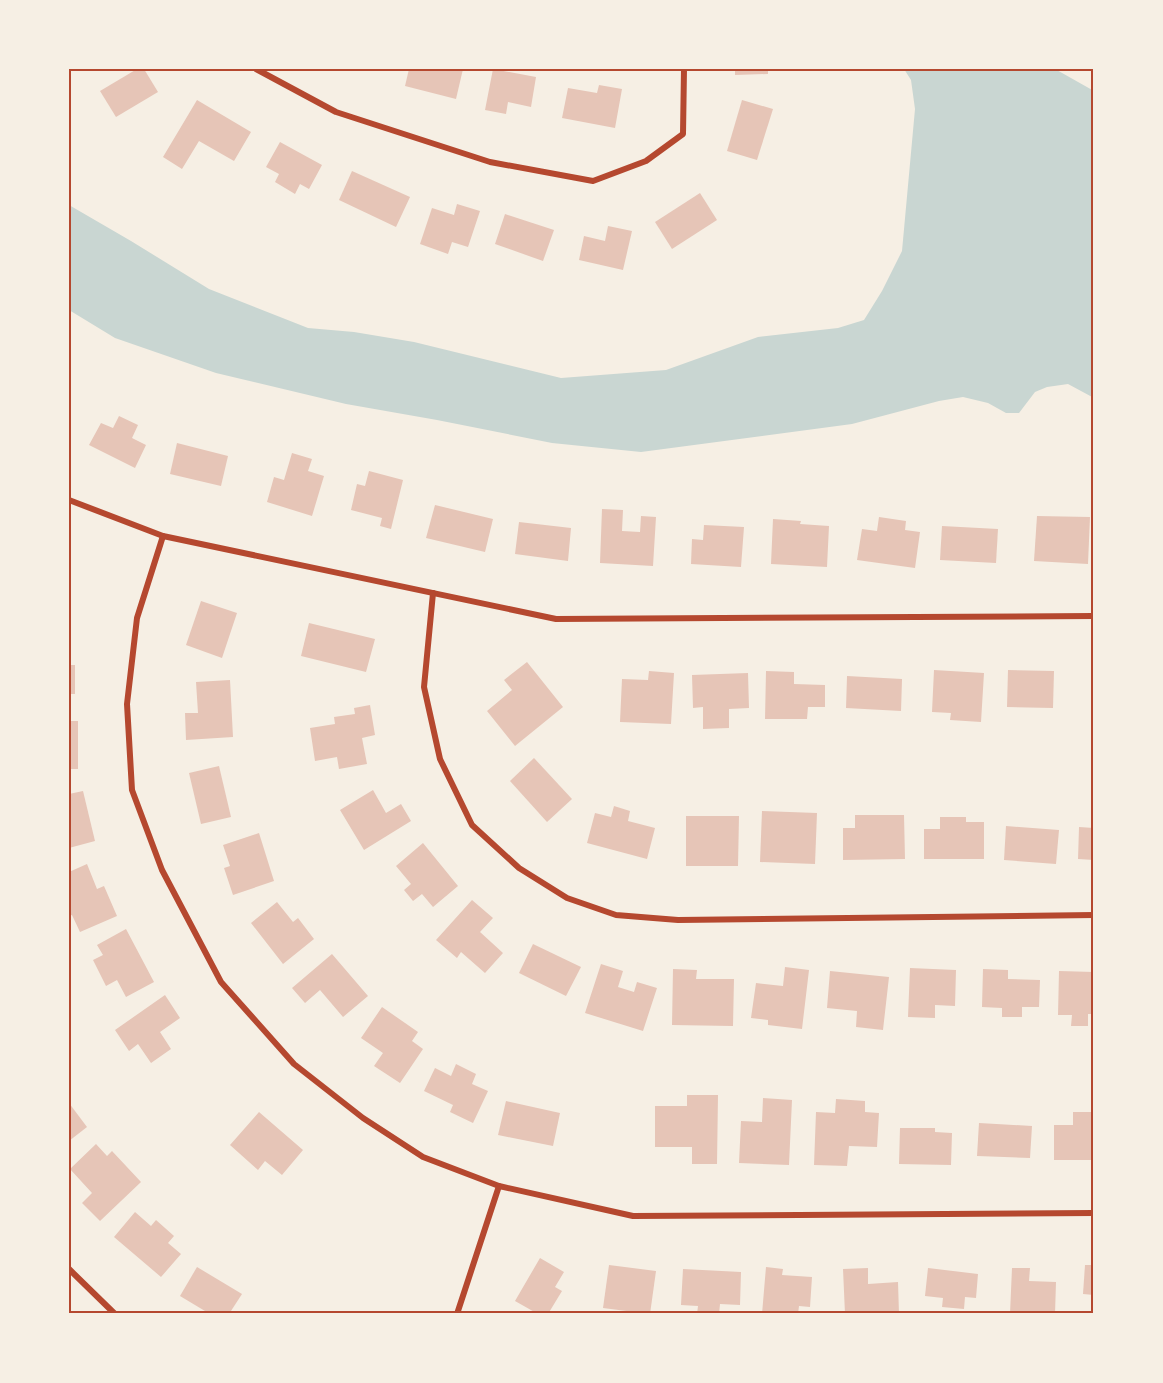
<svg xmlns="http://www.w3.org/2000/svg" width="1163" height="1383" viewBox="0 0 1163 1383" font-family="'DejaVu Sans',sans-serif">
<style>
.water{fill:#c9d6d2}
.building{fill:#e6c5b7}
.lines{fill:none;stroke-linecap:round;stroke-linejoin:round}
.minor{stroke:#b5482f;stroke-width:6}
.neatline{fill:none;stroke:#b5482f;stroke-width:2}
</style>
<rect width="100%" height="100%" fill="#f6efe4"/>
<path class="water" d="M904 69H1055L1094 91V398L1068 384 1047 387 1035 392 1019 413H1006L988 403 963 397 939 401 852 424 641 452 552 443 437 420 346 404 216 373 115 338 69 310V205L131 241 209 289 308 328 354 332 414 342 561 378 666 370 758 337 838 328 864 320 882 291 902 251 915 109 911 80Z"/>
<g class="building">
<path d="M137 69H144L158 92 116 117 100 91Z"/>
<path d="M409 69H463L456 99 405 86Z"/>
<path d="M493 69 536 77 531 107 508 102 506 114 485 110Z"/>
<path d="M735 69H768V74L735 75Z"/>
<path d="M599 85 622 89 615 128 562 118 568 88 597 93Z"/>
<path d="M197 100 251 132 234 161 199 141 182 169 163 157Z"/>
<path d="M742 100 773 109 757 160 727 151Z"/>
<path d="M280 142 322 165 309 189 300 184 295 194 275 182 279 174 266 167Z"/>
<path d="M352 171 410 197 396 227 339 200Z"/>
<path d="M700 193 717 220 672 249 655 222Z"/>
<path d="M457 204 480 211 468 247 452 242 448 254 420 244 432 208 454 215Z"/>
<path d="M505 214 554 230 543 261 495 244Z"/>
<path d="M608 226 632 231 623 270 579 260 584 236 605 241Z"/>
<path d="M119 416 138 425 132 438 146 445 135 468 89 445 101 423 113 428Z"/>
<path d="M177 443 228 456 221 486 170 474Z"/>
<path d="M292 453 312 459 308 471 324 476 312 516 267 502 274 477 284 480Z"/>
<path d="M369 471 403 480 391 529 380 526 382 518 351 510 357 484 365 486Z"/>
<path d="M435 505 493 519 485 552 426 538Z"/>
<path d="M602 509 623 510 622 531 640 532 641 516 656 517 653 566 600 563Z"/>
<path d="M1037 516 1090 517 1088 564 1034 561Z"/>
<path d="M879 517 906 521 905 530 920 532 915 568 857 560 862 529 877 531Z"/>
<path d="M773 519 801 521 800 524 829 526 827 567 771 564Z"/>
<path d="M519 522 571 528 568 561 515 554Z"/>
<path d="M704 525 744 527 741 567 691 564 692 539 703 540Z"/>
<path d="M942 526 998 529 996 563 940 560Z"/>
<path d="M201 601 237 613 222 658 186 645Z"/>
<path d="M309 623 375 639 366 672 301 656Z"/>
<path d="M527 662 563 707 515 746 487 711 512 690 504 680Z"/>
<rect x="69" y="665" width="6" height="29"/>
<path d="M934 670 984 673 981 722 950 720 951 713 932 712Z"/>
<path d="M1008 670 1054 671 1053 708 1007 707Z"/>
<path d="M649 671 674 673 671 724 620 722 622 679 648 680Z"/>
<path d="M766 671 794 672V684L825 685V707H808L807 719H765Z"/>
<path d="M748 673 749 708 729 709V728L703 729V707L693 708 692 675Z"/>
<path d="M847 676 902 679 901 711 846 708Z"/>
<path d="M230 680 233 737 186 740 185 713H198L196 682Z"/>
<path d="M370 705 375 735 362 738 367 764 339 769 337 757 315 761 310 728 335 724 334 717 355 714 354 708Z"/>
<rect x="69" y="721" width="9" height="48"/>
<path d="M534 758 572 799 547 822 510 781Z"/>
<path d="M219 766 231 817 201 824 189 773Z"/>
<path d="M373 790 386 813 401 804 411 821 364 850 340 810Z"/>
<path d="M83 791 95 841 69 848V794Z"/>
<path d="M614 806 630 811 628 821 655 828 647 859 587 843 595 813 611 817Z"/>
<path d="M762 811 817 813 815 864 760 862Z"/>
<path d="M855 815H904L905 859 843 860V828H855Z"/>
<path d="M686 816H739L738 866H686Z"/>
<path d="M940 817H966V822H984V859H924V829H940Z"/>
<path d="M1006 826 1059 830 1056 864 1004 860Z"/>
<path d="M1079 827 1094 828V860L1078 859Z"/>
<path d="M259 833 274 881 233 895 224 868 230 866 223 845Z"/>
<path d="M423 843 458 886 433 907 422 894 413 901 404 890 411 884 396 866Z"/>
<path d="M87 864 97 889 104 886 117 916 80 932 72 915 69 916V872Z"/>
<path d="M472 900 493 918 480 932 503 953 485 973 461 952 457 958 436 940Z"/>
<path d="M277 902 293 922 298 918 314 939 283 964 251 923Z"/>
<path d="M126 929 154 982 126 997 117 980 106 986 93 960 103 955 97 945Z"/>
<path d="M533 944 581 967 566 996 519 973Z"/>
<path d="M332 954 368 996 343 1017 320 990 305 1003 292 988Z"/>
<path d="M601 964 623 971 618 987 634 992 637 982 657 988 643 1031 585 1013Z"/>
<path d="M785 967 809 970 802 1029 768 1025V1020L751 1018 756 983 783 986Z"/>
<path d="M910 968 956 970 955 1006 935 1005V1018L908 1017Z"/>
<path d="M673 969 697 970 696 979H734L733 1026 672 1025Z"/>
<path d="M983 969 1008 970V979L1040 980 1039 1007H1022V1017H1002V1008L982 1007Z"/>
<path d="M830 971 889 977 883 1030 856 1027 857 1011 827 1008Z"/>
<path d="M1059 971 1094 972V1014H1088V1026H1071L1072 1015H1058Z"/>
<path d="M165 995 180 1018 160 1032 171 1049 151 1063 138 1044 129 1051 115 1030Z"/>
<path d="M382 1007 418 1032 412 1041 423 1049 400 1083 374 1066 383 1053 361 1038Z"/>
<path d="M456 1064 476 1074 472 1084 488 1091 473 1123 450 1112 453 1105 424 1091 435 1068 451 1076Z"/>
<path d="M687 1095H718L717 1164H692V1147H655V1106H687Z"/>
<path d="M763 1098 792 1100 789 1165 739 1163 741 1121 762 1122Z"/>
<path d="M836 1099 865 1101V1112L879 1113 877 1147 849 1146 847 1166 814 1165 816 1112 835 1113Z"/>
<path d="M506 1101 560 1113 553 1146 498 1135Z"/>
<path d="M69 1103 87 1127 69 1141Z"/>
<path d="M259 1112 303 1150 282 1175 265 1161 258 1170 230 1145Z"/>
<path d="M1073 1112H1094V1160H1054V1125H1073Z"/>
<path d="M979 1123 1032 1126 1030 1158 977 1156Z"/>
<path d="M900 1128H935V1132L952 1133 951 1165 899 1164Z"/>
<path d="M96 1144 107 1156 112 1151 141 1182 100 1221 82 1203 92 1193 70 1169Z"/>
<path d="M135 1212 151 1226 156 1220 174 1236 168 1243 181 1254 161 1277 114 1237Z"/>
<path d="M540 1258 564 1272 555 1287 562 1291 548 1314H538L515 1301Z"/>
<path d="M609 1265 656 1271 650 1314 603 1308Z"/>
<path d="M1085 1265H1094V1295L1083 1294Z"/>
<path d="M197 1267 242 1294 229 1314H210L180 1296Z"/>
<path d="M766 1267 783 1269 782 1275 812 1277 810 1307 799 1306 798 1314H762Z"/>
<path d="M868 1268V1284L898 1282 899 1314H845L843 1269Z"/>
<path d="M928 1268 978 1274 976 1298 965 1297 964 1309 942 1307 943 1298 925 1296Z"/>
<path d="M1012 1268H1030L1029 1281 1056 1282 1055 1314H1010Z"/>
<path d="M683 1269 741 1272 740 1305 720 1304 719 1314H697L698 1306 681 1305Z"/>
</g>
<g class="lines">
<g class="minor">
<path d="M256 69 336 112 490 162 593 181 646 161 683 134 684 69"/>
<path d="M69 500 163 536 556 619 1094 616"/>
<path d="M163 536 137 618 127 704 132 790 162 870 221 982 294 1064 363 1118 423 1157 499 1186 633 1216 1094 1213"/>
<path d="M433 593 424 687 440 759 472 825 519 868 567 898 616 915 678 920 1094 915"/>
<path d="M69 1269 115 1314"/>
<path d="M457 1314 499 1186"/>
</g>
</g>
<rect width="1163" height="1383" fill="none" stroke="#f6efe4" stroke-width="141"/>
<rect x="70" y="70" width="1022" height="1242" class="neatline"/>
</svg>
